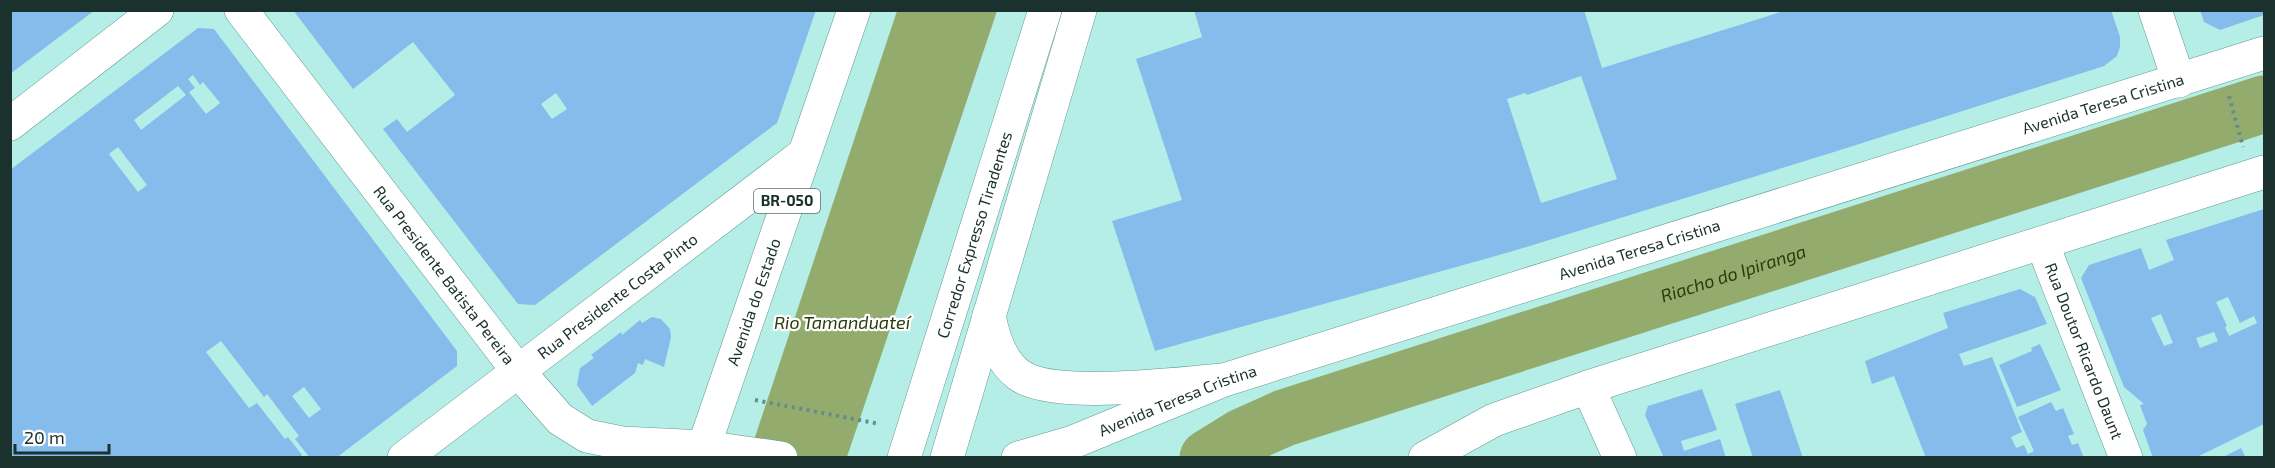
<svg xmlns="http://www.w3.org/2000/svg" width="2275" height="468" viewBox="0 0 2275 468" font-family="'Exo 2',sans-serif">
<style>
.water{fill:#93ac6e}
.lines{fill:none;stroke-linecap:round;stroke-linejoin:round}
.river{stroke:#93ac6e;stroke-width:57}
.building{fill:#86bcec;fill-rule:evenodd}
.minor-casing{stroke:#629a93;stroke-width:34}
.major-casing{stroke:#629a93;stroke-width:34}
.highway-casing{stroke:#629a93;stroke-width:34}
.path{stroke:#658d88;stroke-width:4;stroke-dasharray:3 4.5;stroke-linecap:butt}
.minor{stroke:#fff;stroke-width:33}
.major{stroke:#fff;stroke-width:33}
.highway{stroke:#fff;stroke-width:33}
.labels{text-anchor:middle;stroke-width:4.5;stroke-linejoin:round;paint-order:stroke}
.shield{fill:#fff;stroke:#5f6f6d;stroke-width:1.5}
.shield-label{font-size:15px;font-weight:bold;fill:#1a312e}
.street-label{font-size:16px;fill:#1a312e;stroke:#fff}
.water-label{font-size:18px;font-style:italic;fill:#2b3b0c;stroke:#fff}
</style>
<rect width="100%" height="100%" fill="#b4eee7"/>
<path class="water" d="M897 11H997L847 457 748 458Z"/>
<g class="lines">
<path class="river" id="s1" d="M1208 458 1242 437 1284 418 2264 104"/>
</g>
<g class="building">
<path d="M10 10H95L10 74Z"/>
<path d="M293 10H816L777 123 535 305 518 304 383 129 397 119 407 132 455 95 413 42 353 89ZM556 93 567 109 552 119 541 104Z"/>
<path d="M1194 10H1584L1602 68 1787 10H2111L2120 37V47L2117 56 2104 66 1834 152 1510 252 1155 351 1112 221 1182 200 1136 59 1202 37ZM1581 76 1617 179 1541 203 1507 99 1525 93 1527 95Z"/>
<path d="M2200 10H2264V15L2220 30 2204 22Z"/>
<path d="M198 28 214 29 457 351V366L336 458H310L295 439 299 436 267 394 264 397 221 341 206 352 249 408 257 403 285 439 288 437 302 455 299 458H10V170ZM193 75 200 85 203 82 220 103 206 114 189 92 195 88 188 79ZM178 86 186 95 141 130 134 120ZM118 147 147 185 138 192 109 154ZM304 387 321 409 309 418 292 396Z"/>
<path d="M2264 209V424L2195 458H2153L2143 430 2147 424 2140 405 2144 404 2124 387 2081 278 2089 265 2141 248 2149 270 2174 260 2166 240ZM2228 297 2240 323 2254 316 2257 323 2229 336 2225 327 2227 326 2216 302ZM2161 314 2173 343 2164 346 2151 318ZM2214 332 2218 341 2200 348 2196 338Z"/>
<path d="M2020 289 2035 297 2047 324 1959 354 1964 366 1992 357 2022 432 2011 437 2016 448 2024 445 2028 454 2034 451 2018 417 2051 402 2056 411 2063 408 2074 434 2068 436 2072 445 2078 443 2084 458H1926L1894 376 1872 384 1865 361 1948 328 1943 313Z"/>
<path d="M652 317 661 319 670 329 671 337 664 367 645 359 643 365 638 363 635 373 592 406 577 385 580 368 594 358 591 355 621 332 622 335 640 320 642 323Z"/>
<path d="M2040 344 2061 390 2017 407 1999 365 2032 351 2031 348Z"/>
<path d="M1702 389 1717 430 1681 441 1684 451 1720 439 1726 458H1664L1645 415 1648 406Z"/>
<path d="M1780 390 1803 458H1753L1735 404Z"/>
<path d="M2241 448 2246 458H2221Z"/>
</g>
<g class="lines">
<defs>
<g id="minor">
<path d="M2155 10 2179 81"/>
<path d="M10 124 157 10"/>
<path id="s2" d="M2042 243 2126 458"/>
<path d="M1588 387 1620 458"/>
<path id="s3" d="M404 458 803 155"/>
<path id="s4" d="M904 458 1045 10"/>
</g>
<g id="major">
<path id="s5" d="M241 10 518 371 560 419 587 436 622 443 704 447 781 458"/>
<path id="s6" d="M1018 458 1073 442 1224 380 2264 53"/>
<path d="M1425 458 1494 420 1588 387 2264 172"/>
</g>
<g id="highway">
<path d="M989 315C993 337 1000 361 1019 375 1053 400 1179 383 1224 380"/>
<path id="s7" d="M700 458 854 10"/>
<path d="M947 458 1080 10"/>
</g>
</defs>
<use href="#minor" class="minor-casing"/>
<use href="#major" class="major-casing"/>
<use href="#highway" class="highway-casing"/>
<g class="path">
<path d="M2229 96 2243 147"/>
<path d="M755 400 880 424"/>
</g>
<use href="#minor" class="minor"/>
<use href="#major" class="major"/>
<use href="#highway" class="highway"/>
</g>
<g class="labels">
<rect class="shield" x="754" y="189" width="66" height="24" rx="4.5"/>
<g class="shield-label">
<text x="787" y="206">BR-050</text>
</g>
<g class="street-label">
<text dy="6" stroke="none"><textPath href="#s6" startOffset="1142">Avenida Teresa Cristina</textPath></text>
<text dy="6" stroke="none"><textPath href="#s4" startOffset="234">Corredor Expresso Tiradentes</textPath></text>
<text dy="6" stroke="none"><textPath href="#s6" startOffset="656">Avenida Teresa Cristina</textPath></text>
<text dy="6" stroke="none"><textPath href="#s5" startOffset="334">Rua Presidente Batista Pereira</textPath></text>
<text dy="6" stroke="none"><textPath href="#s3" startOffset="268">Rua Presidente Costa Pinto</textPath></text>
<text dy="6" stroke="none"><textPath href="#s7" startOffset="165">Avenida do Estado</textPath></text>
<text dy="6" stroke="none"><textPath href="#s2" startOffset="116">Rua Doutor Ricardo Daunt</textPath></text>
<text dy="6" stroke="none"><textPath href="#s6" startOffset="170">Avenida Teresa Cristina</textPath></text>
</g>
<g class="water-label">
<text dy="6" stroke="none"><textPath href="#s1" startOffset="558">Riacho do Ipiranga</textPath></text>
<text x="842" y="329">Rio Tamanduateí</text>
</g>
</g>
<rect width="2275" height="468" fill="none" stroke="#1a312e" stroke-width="24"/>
<path d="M15 444v9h94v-9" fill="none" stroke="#1a312e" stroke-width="3"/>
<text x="24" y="444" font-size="18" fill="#1a312e" stroke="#ffffff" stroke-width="4.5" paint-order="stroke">20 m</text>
</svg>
